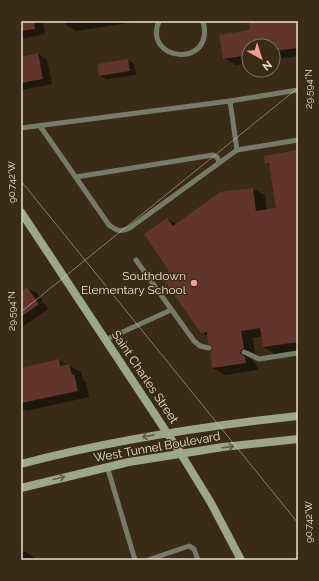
<svg xmlns="http://www.w3.org/2000/svg" width="319" height="581" viewBox="0 0 319 581" font-family="Raleway,sans-serif">
<style>
.shadow{fill:#0007}
.building{fill:#61352b}
.lines{fill:none;stroke-linecap:round;stroke-linejoin:round}
.lane{stroke:#757b68;stroke-width:5}
.secondary{stroke:#9ca789;stroke-width:8}
.oneway{stroke:#615d43}
.ticks{fill:none;stroke:#eae1d4;stroke-width:1;stroke-opacity:0.45}
.poi-dot{fill:#f59c93;stroke:#392b15;stroke-width:1.5}
.labels{text-anchor:middle;stroke-width:3;stroke-linejoin:round;paint-order:stroke}
.poi-label{font-size:12px;fill:#eae1d4;stroke:#392b15;text-anchor:end}
.street-label{font-size:12px;fill:#eae1d4;stroke:#392b15}
.neatline{fill:none;stroke:#eae1d4;stroke-width:1.5}
.ticks-label{font-size:10px;text-anchor:middle;fill:#eae1d4}
</style>
<rect width="100%" height="100%" fill="#392b15"/>
<g class="shadow">
<path d="M21 21H43L45 34 21 39Z"/>
<path d="M65 21H141L76 31 66 25Z"/>
<path d="M250 21H298V56L273 60V46H249V63L236 65 224 58 251 31Z"/>
<path d="M38 54 47 60 52 84 21 90V58Z"/>
<path d="M128 60 134 64 136 75 107 79 100 76Z"/>
<path d="M298 151V350L275 354 263 347 262 336 253 338 255 355 252 357V360L257 365 258 370 225 375 213 368 214 346 208 336 202 332 171 271 167 219 176 224 253 189 265 195 267 210 277 209 271 166 266 163Z"/>
<path d="M27 288 37 293 48 309 21 328V293Z"/>
<path d="M59 360 81 372 83 380 86 382 89 397 26 411 21 408V369Z"/>
<path d="M24 551 34 557 35 560H21V552Z"/>
</g>
<g class="building">
<path d="M21 21H34L35 29 21 31Z"/>
<path d="M249 21H298V48L273 51V46H249V55L223 59 219 35 250 30Z"/>
<path d="M38 53 43 79 21 83V57Z"/>
<path d="M128 59 130 71 99 76 98 64Z"/>
<path d="M298 150V342L263 347 260 328 241 331 244 348 241 350 240 353 245 357 246 363 212 368 210 352 212 350 213 347 208 344 207 332 201 333 161 276 169 271 144 234 167 218 173 226 220 192 253 188 256 211 276 208 269 163 265 164 264 156Z"/>
<path d="M27 287 39 304 21 317V291Z"/>
<path d="M59 359 60 366 69 364 72 375 74 374 78 391 21 403V368Z"/>
</g>
<g class="lines">
<g class="lane">
<path d="M159 21C142 62 216 69 203 21"/>
<path d="M40 126 109 225C118 232 122 232 131 227L237 150 230 101"/>
<path d="M21 128 230 101 298 90"/>
<path d="M237 150 298 140"/>
<path d="M76 177 213 155 217 157 219 162"/>
<path d="M136 260 194 341 200 346 209 348"/>
<path d="M105 340 171 310"/>
<path d="M244 352 259 359 298 353"/>
<path d="M107 466 135 560"/>
<path d="M148 560 189 546 194 549 198 560"/>
</g>
<g class="secondary">
<path d="M21 212 181 454 211 503 241 560"/>
<path d="M21 464C112 440 205 426 298 416"/>
<path d="M21 488 129 462 223 447 298 439"/>
</g>
</g>
<defs><path id="oneway-shaft" d="M-6 0H5M1.5-3L5.5 0L1.5 3" fill="none" stroke-width="1.6" stroke-linecap="round" stroke-linejoin="round"/></defs>
<g class="oneway">
<use href="#oneway-shaft" transform="translate(148 436) rotate(170)"/>
<use href="#oneway-shaft" transform="translate(228 447) rotate(-7)"/>
<use href="#oneway-shaft" transform="translate(59 478) rotate(-14)"/>
</g>
<path class="ticks" d="M21 181 298 523M21 312 298 88M294 560 298 557"/>
<circle class="poi-dot" cx="194" cy="283" r="4"/>
<g class="labels">
<g class="poi-label">
<text x="186" y="280">Southdown<tspan x="186" dy="14">Elementary School</tspan></text>
</g>
<g class="street-label">
<text transform="translate(145 377) rotate(56)" y="4">Saint Charles Street</text>
<text transform="translate(157 447) rotate(-10)" y="4">West Tunnel Boulevard</text>
</g>
</g>
<rect width="319" height="581" fill="none" stroke="#392b15" stroke-width="44"/>
<g transform="translate(261 58) rotate(141)"><circle r="19" fill="#392b15" stroke="#807461"/>
<path d="M0-3L7 15L0 10L-7 15Z" fill="#f59c93"/>
<text y="-6" font-size="11" font-weight="bold" text-anchor="middle" fill="#eae1d4">N</text>
</g>
<rect x="22" y="22" width="275" height="537" class="neatline"/>
<g class="ticks-label">
<text transform="translate(308 89) rotate(-90)" y="4">29.594°N</text>
<text transform="translate(11 182) rotate(-90)" y="4">90.742°W</text>
<text transform="translate(11 311) rotate(-90)" y="4">29.594°N</text>
<text transform="translate(308 522) rotate(-90)" y="4">90.742°W</text>
</g>
</svg>
